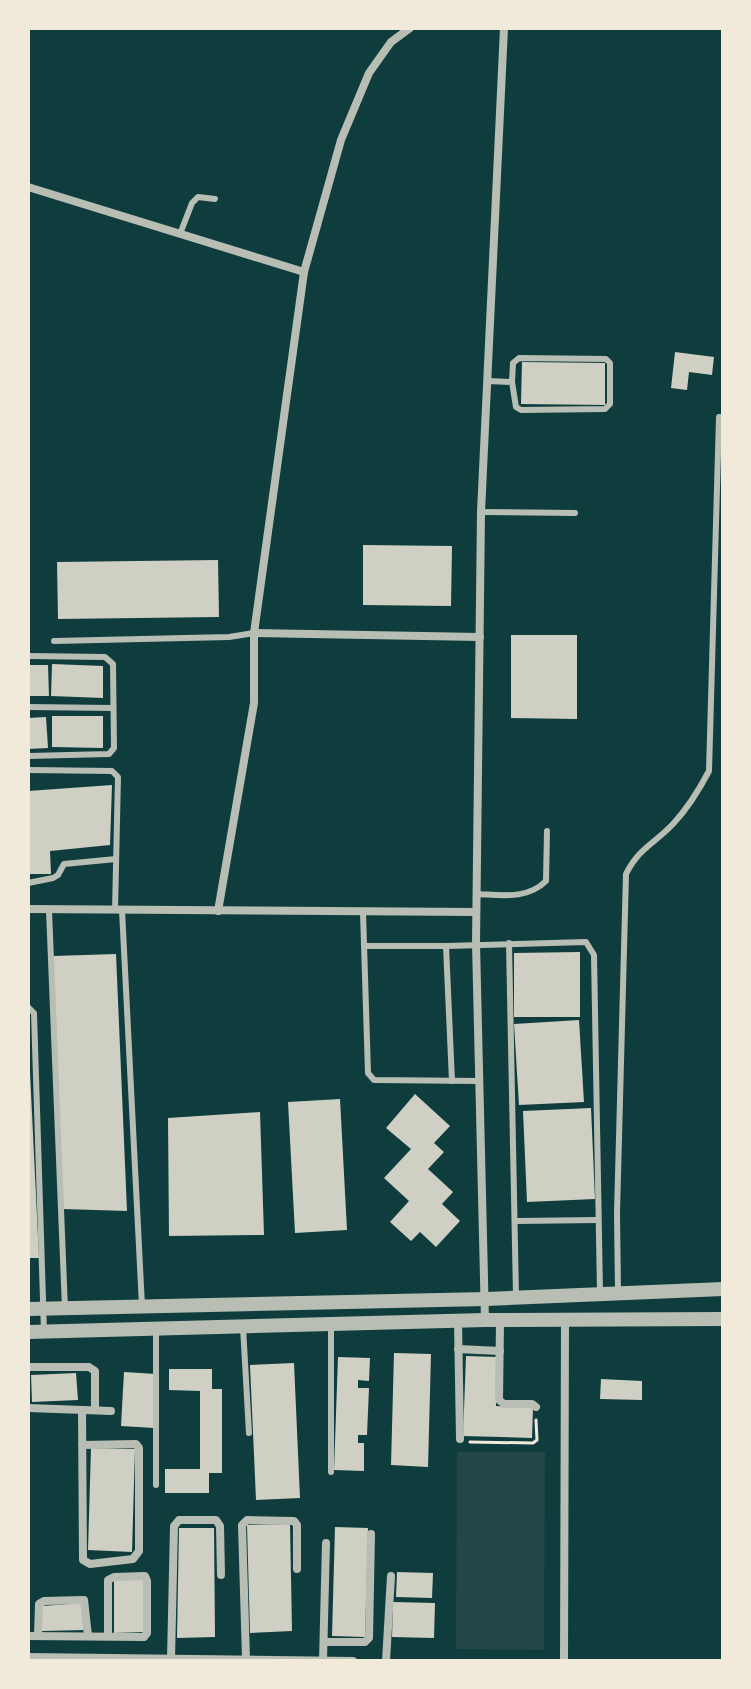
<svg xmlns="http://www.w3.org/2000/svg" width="751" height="1689" viewBox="0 0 751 1689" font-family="Overpass,sans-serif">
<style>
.green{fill:#244646}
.building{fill:#cfcfc3}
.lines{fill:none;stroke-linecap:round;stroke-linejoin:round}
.path{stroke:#f1e9da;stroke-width:3}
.service{stroke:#b8beb3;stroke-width:6}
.minor{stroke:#b8beb3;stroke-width:8}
.tertiary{stroke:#b8beb3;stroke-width:14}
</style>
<rect width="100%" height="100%" fill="#0f3d3e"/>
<path class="green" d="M457 1452H545L544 1650 456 1649Z"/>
<g class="building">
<path d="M675 352 714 357 712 375 689 372 687 390 671 388Z"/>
<path d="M522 362 605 363V405L521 404Z"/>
<path d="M363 545 452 546 451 606 363 605Z"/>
<path d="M218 560 219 617 58 619 57 562Z"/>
<path d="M511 635H577V719L511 718Z"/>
<path d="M52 664 103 666V698L51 696Z"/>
<path d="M28 665H48L49 696H28Z"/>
<path d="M52 716H103V748L52 747Z"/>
<path d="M46 717 48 748 28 749V718Z"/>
<path d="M112 785 110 845 50 851 51 874H28V791Z"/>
<path d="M580 952V1017H514V953Z"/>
<path d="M116 954 127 1211 63 1209 53 956Z"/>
<path d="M579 1020 584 1102 519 1105 514 1024Z"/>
<path d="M28 1072H30L39 1258H28Z"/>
<path d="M415 1094 450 1126 434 1143 444 1152 428 1169 453 1192 442 1204 460 1221 436 1247 420 1232 411 1241 390 1222 409 1201 384 1178 411 1149 386 1128Z"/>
<path d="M340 1099 347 1230 295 1233 288 1102Z"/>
<path d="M591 1108 595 1199 527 1202 523 1111Z"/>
<path d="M260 1112 264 1235 169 1236 168 1118Z"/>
<path d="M394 1353 431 1354 428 1467 391 1465Z"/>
<path d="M466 1356 497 1357 496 1406 533 1408 532 1438 463 1436Z"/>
<path d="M338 1357 370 1358 369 1381 358 1380V1388H369L367 1435H358V1443H364V1471L334 1470Z"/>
<path d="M294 1363 300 1498 256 1500 250 1365Z"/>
<path d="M169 1369H212V1389H222V1473H209V1493H165V1469H200V1391L169 1390Z"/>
<path d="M124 1372 156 1374 154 1428 121 1426Z"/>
<path d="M76 1373 78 1400 32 1402 31 1375Z"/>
<path d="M601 1379 642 1381V1400L600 1399Z"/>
<path d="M91 1448 135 1449 132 1552 88 1550Z"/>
<path d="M290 1524 292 1631 250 1633 247 1525Z"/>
<path d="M335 1527 368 1528 365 1637 332 1636Z"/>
<path d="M179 1528H214L215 1637 177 1638Z"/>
<path d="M397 1572 433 1573 432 1598 396 1597Z"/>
<path d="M114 1580H143L144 1632 114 1633Z"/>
<path d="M393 1602 435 1603 434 1638 392 1637Z"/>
<path d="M83 1603 84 1630 42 1631V1606Z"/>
</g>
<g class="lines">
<path class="path" d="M470 1442 533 1443 537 1440 536 1420"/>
<g class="service">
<path d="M180 234 192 203 198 197 215 199"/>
<path d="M488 381 512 382 513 363 519 358 606 359 610 363V404L605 409 521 410 516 407 512 382"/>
<path d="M481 512 575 513"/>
<path d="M54 641 229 637 254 633"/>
<path d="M28 656 105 657 113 664 114 748 109 754 28 756"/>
<path d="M28 707 113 708"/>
<path d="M28 770 112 771 118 777 115 910"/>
<path d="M28 883 53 878 58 875 64 864 116 859"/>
<path d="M476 894C501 895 527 900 546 881L547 831"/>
<path d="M49 910 65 1309"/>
<path d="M122 910 142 1306"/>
<path d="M363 912 368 1073 374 1080 479 1081"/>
<path d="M509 943 516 1296"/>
<path d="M364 946H446L452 1081"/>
<path d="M446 946 586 942 594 955 600 1292"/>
<path d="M28 1007 34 1013 44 1332"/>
<path d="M516 1221 598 1220"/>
<path d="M618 1292 617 1213 626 874C639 848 654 844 673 824 688 808 699 790 709 771L719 417H723"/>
<path d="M331 1324V1472"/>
<path d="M243 1327 249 1433"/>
<path d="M156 1485V1329"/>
</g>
<g class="minor">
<path d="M28 187 304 272"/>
<path d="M254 633 480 637"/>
<path d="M28 909 476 912"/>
<path d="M218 911 254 703V633L304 272 341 140 369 73 391 42 410 28"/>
<path d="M485 1320 476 944 481 512 504 28"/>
<path d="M458 1321 460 1439"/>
<path d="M500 1321 499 1400 504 1404H532L536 1407"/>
<path d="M458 1349 500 1351"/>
<path d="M28 1367H89L95 1371V1410"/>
<path d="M28 1408 111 1411"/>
<path d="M82 1410 83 1560 90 1564 133 1559 139 1551V1448L136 1444 82 1445"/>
<path d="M28 1636 144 1637 147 1633V1581L145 1576 114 1577 108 1580V1636"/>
<path d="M38 1636 39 1604 44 1601 84 1600 88 1636"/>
<path d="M324 1642H365L369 1638 371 1534"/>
<path d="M28 1657 353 1661"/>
<path d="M171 1659 174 1526 179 1520H216L220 1526 221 1575"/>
<path d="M246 1659 242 1525 247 1520 294 1521 297 1525V1569"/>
<path d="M323 1661 326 1543"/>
<path d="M386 1661 391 1576"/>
<path d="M564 1661 565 1321"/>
</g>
<g class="tertiary">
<path d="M28 1309 486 1299 723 1289"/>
<path d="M28 1332 485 1320 723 1319"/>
</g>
</g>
<rect width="751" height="1689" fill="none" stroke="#f1e9da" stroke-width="60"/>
</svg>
